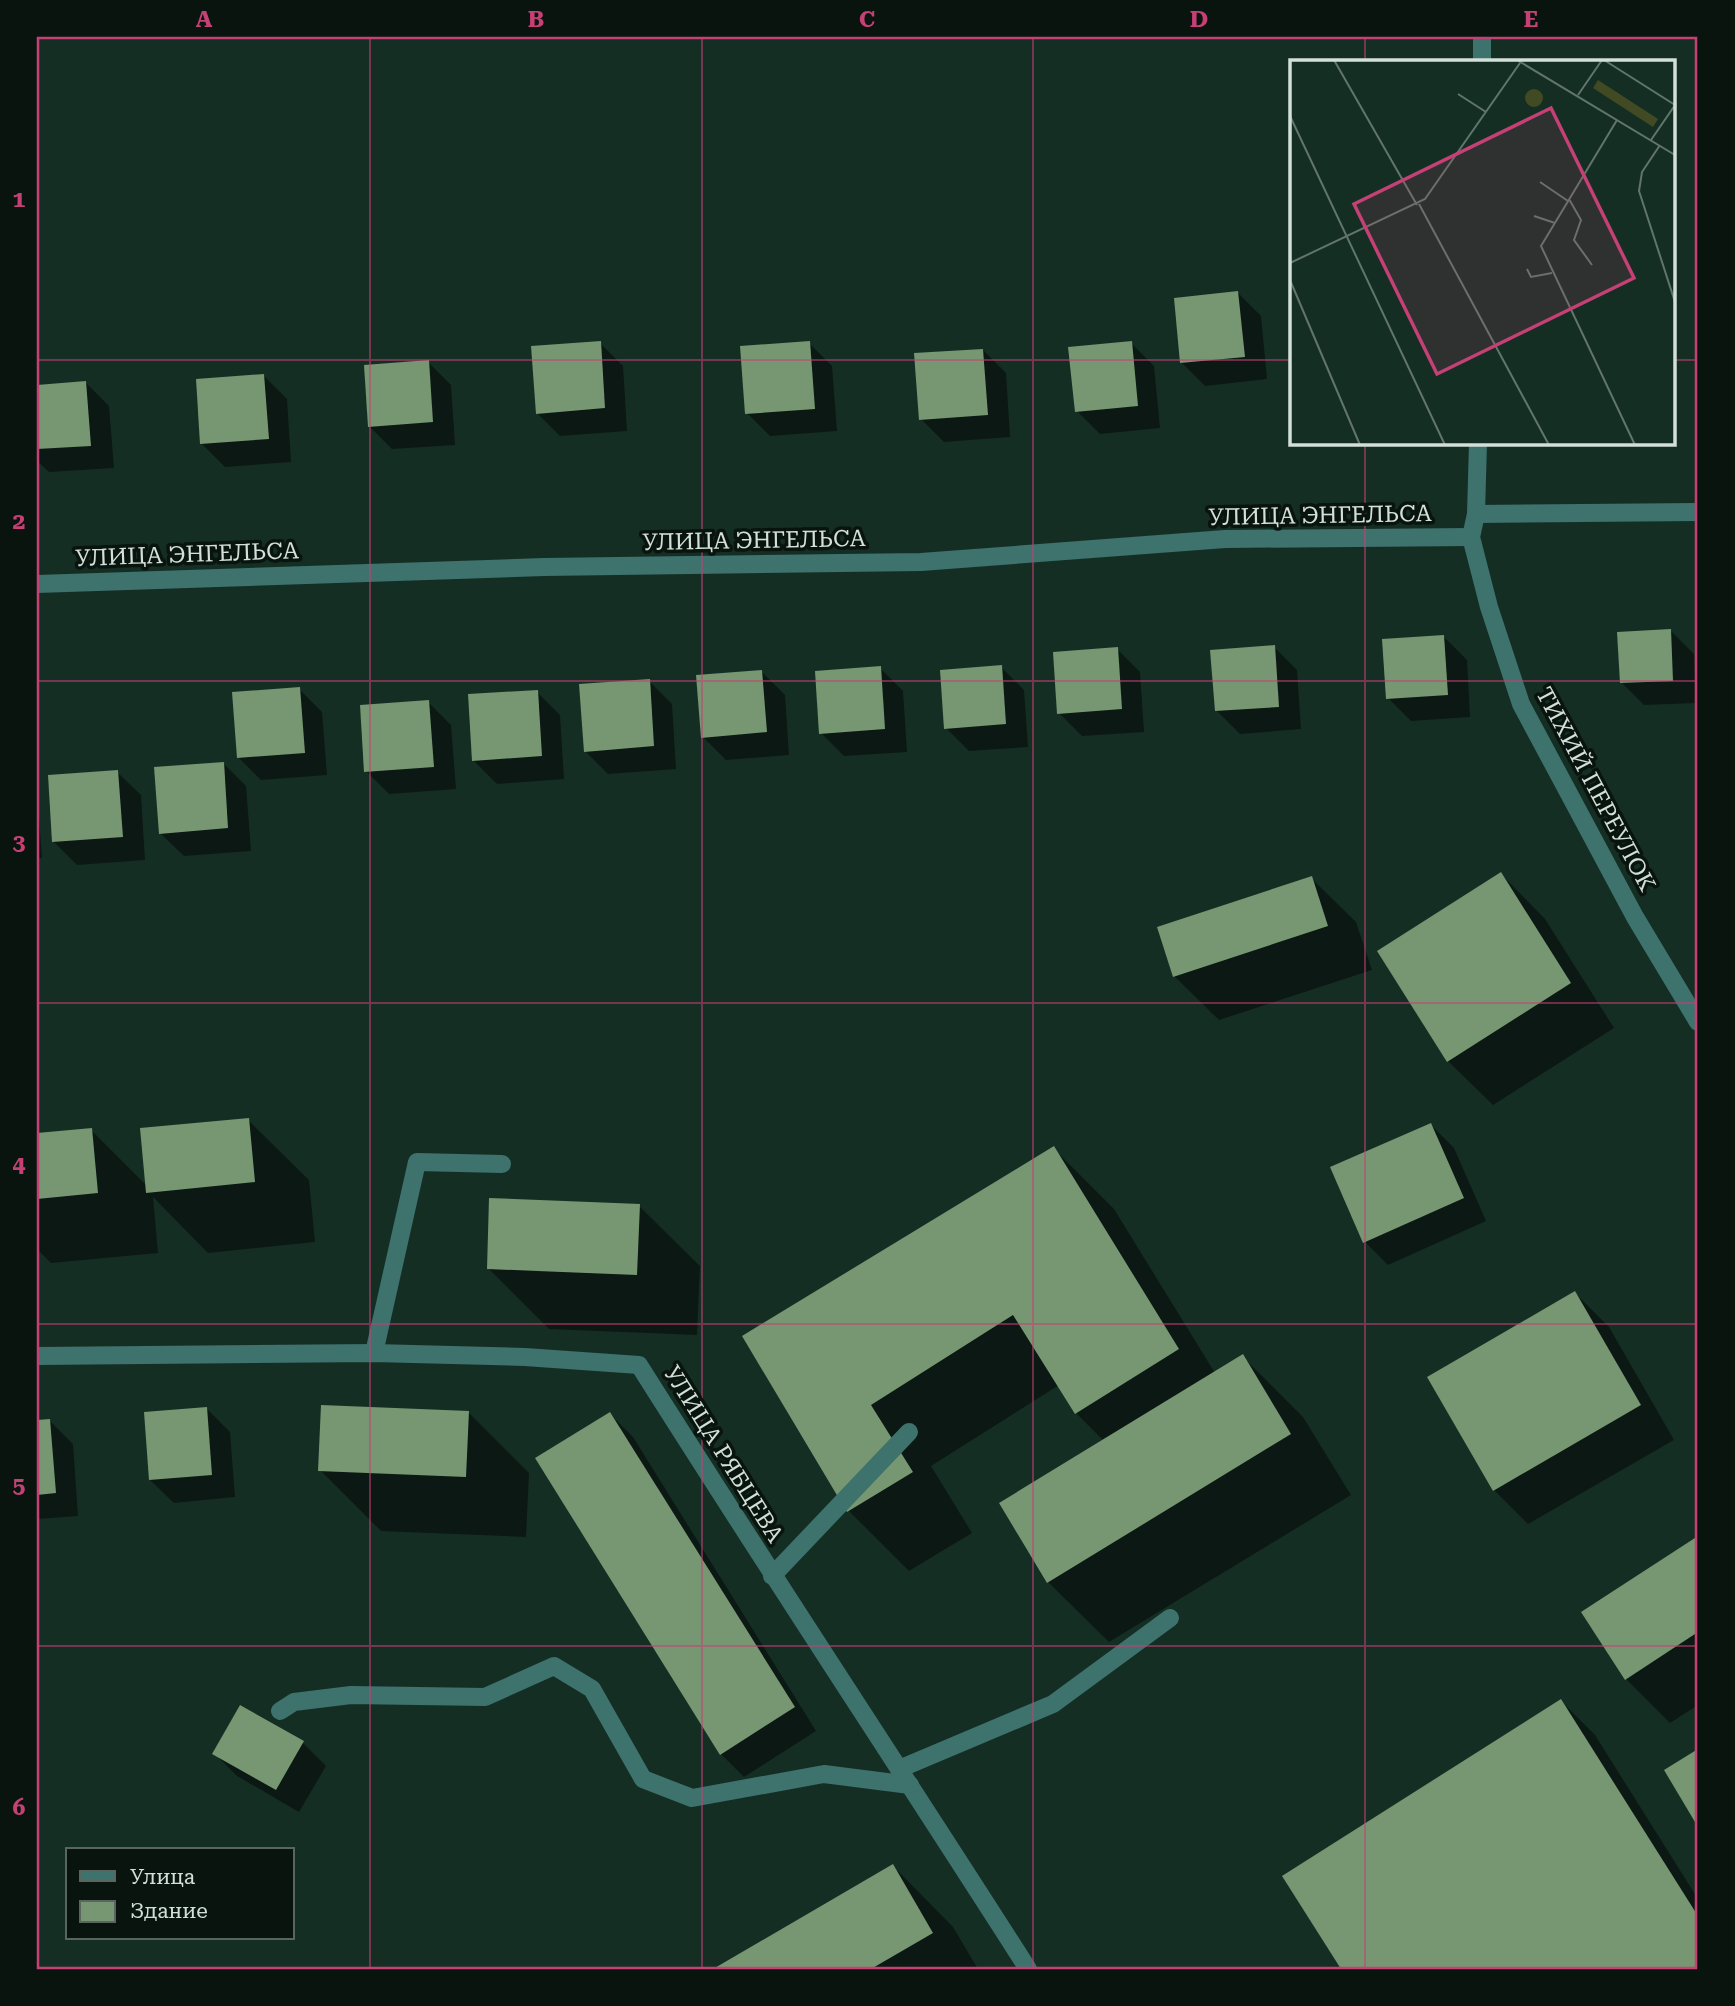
<svg xmlns="http://www.w3.org/2000/svg" width="1735" height="2006" viewBox="0 0 1735 2006" font-family="'Roboto Serif',serif">
<style>
.shadow{fill:#0007}
.building{fill:#769772}
.lines{fill:none;stroke-linecap:round;stroke-linejoin:round}
.minor{stroke:#3e726d;stroke-width:18}
.grid{fill:none;stroke:#c54074;stroke-width:2;stroke-opacity:0.55}
.labels{text-anchor:middle;stroke-width:7;stroke-linejoin:round;paint-order:stroke}
.street-label{font-size:23px;fill:#d2e0d9;stroke:#09140f}
.inset-road{fill:none;stroke:#61756c;stroke-width:2}
.view{fill:#c54074;fill-opacity:0.15;stroke:#c54074;stroke-width:3.5}
.inset-edge{fill:none;stroke:#d2e0d9;stroke-width:3.5}
.neatline{fill:none;stroke:#c54074;stroke-width:2.5}
.grid-label{font-size:23px;text-anchor:middle;font-weight:bold;fill:#c54074}
</style>
<rect width="100%" height="100%" fill="#152e24"/>
<g class="shadow">
<path d="M1238 293 1261 316 1267 379 1205 386 1182 363Z"/>
<path d="M600 343 623 366 627 431 560 436 537 413Z"/>
<path d="M809 343 832 366 837 431 770 436 747 413Z"/>
<path d="M1131 343 1154 366 1160 428 1100 434 1077 411Z"/>
<path d="M983 350 1006 373 1010 437 944 442 921 419Z"/>
<path d="M428 362 451 385 455 445 392 449 369 426Z"/>
<path d="M264 376 287 399 291 462 225 467 202 444Z"/>
<path d="M86 383 109 406 114 468 49 472 37 461V386Z"/>
<path d="M1671 631 1694 654 1696 703 1644 705 1621 682Z"/>
<path d="M1444 637 1467 660 1470 717 1411 721 1388 698Z"/>
<path d="M1274 647 1297 670 1301 729 1240 734 1217 711Z"/>
<path d="M1117 649 1140 672 1144 732 1082 736 1059 713Z"/>
<path d="M1001 667 1024 690 1028 747 969 751 946 728Z"/>
<path d="M880 668 903 691 907 752 844 756 821 733Z"/>
<path d="M762 672 785 695 789 755 726 760 703 737Z"/>
<path d="M649 681 672 704 676 769 608 774 585 751Z"/>
<path d="M299 689 322 712 327 775 261 780 238 757Z"/>
<path d="M537 692 560 715 564 779 497 784 474 761Z"/>
<path d="M428 702 451 725 456 789 389 794 366 771Z"/>
<path d="M223 763 246 786 251 851 184 856 160 833Z"/>
<path d="M117 772 141 795 145 860 77 865 54 842Z"/>
<path d="M37 790 42 858H37Z"/>
<path d="M1501 874 1545 919 1614 1028 1493 1105 1448 1061Z"/>
<path d="M1311 878 1356 922 1372 970 1219 1020 1174 976Z"/>
<path d="M248 1120 309 1180 315 1242 208 1253 153 1197 158 1253 51 1263 37 1249V1135L91 1130 147 1186Z"/>
<path d="M1431 1125 1454 1148 1486 1221 1388 1265 1365 1242Z"/>
<path d="M1053 1148 1114 1209 1215 1373 1242 1356 1303 1417 1351 1495 1109 1642 1048 1582 1104 1441 1076 1413 1059 1385 931 1466 972 1533 909 1571 849 1511 744 1337Z"/>
<path d="M639 1206 700 1266 697 1335 549 1329 488 1268Z"/>
<path d="M1575 1293 1609 1327 1674 1440 1528 1524 1494 1490Z"/>
<path d="M207 1409 230 1432 235 1497 174 1503 150 1480Z"/>
<path d="M468 1412 529 1473 526 1537 381 1531 320 1470Z"/>
<path d="M610 1414 633 1437 816 1731 744 1777 721 1754Z"/>
<path d="M50 1421 73 1444 78 1516 37 1519V1422Z"/>
<path d="M1698 1538V1705L1670 1723 1626 1679 1583 1613Z"/>
<path d="M1561 1701 1595 1735 1698 1899V1969H1343L1285 1876Z"/>
<path d="M241 1707 303 1743 326 1766 299 1812 237 1776 214 1753Z"/>
<path d="M893 1866 953 1927 978 1969H717Z"/>
</g>
<g class="building">
<path d="M1238 291 1245 357 1180 363 1174 298Z"/>
<path d="M601 341 605 408 536 414 531 346Z"/>
<path d="M810 341 815 409 745 414 740 346Z"/>
<path d="M1132 341 1138 406 1075 412 1068 347Z"/>
<path d="M983 349 988 415 919 420 914 353Z"/>
<path d="M429 360 433 422 368 427 364 365Z"/>
<path d="M264 374 269 439 200 444 196 379Z"/>
<path d="M86 381 91 446 37 449V385Z"/>
<path d="M1671 629 1673 681 1620 683 1617 632Z"/>
<path d="M1444 635 1448 695 1386 699 1382 639Z"/>
<path d="M1275 645 1279 707 1215 711 1210 650Z"/>
<path d="M1118 647 1122 709 1057 714 1053 652Z"/>
<path d="M1002 665 1006 724 944 729 940 670Z"/>
<path d="M881 666 885 729 819 734 815 671Z"/>
<path d="M762 670 767 732 701 738 696 675Z"/>
<path d="M650 679 654 746 584 752 579 684Z"/>
<path d="M300 687 305 753 237 758 232 692Z"/>
<path d="M538 690 542 756 472 761 468 694Z"/>
<path d="M429 700 434 767 364 772 360 705Z"/>
<path d="M224 762 228 828 159 834 154 767Z"/>
<path d="M118 770 123 837 52 842 48 775Z"/>
<path d="M1501 872 1571 983 1447 1062 1377 951Z"/>
<path d="M1312 876 1328 926 1173 977 1157 927Z"/>
<path d="M249 1118 255 1182 146 1193 140 1128Z"/>
<path d="M1431 1123 1464 1198 1363 1243 1330 1167Z"/>
<path d="M92 1128 98 1193 37 1199V1133Z"/>
<path d="M1054 1146 1179 1349 1075 1414 1013 1315 871 1405 913 1472 847 1512 742 1336Z"/>
<path d="M489 1198 640 1204 637 1275 487 1269Z"/>
<path d="M1575 1291 1641 1405 1493 1491 1427 1377Z"/>
<path d="M1243 1354 1291 1434 1047 1583 999 1503Z"/>
<path d="M321 1405 469 1411 466 1477 318 1471Z"/>
<path d="M207 1407 212 1475 149 1480 144 1412Z"/>
<path d="M610 1412 795 1707 720 1755 535 1458Z"/>
<path d="M50 1419 56 1493 37 1495V1420Z"/>
<path d="M1698 1536V1632L1625 1680 1581 1612Z"/>
<path d="M1561 1699 1698 1916V1969H1341L1282 1876Z"/>
<path d="M240 1705 304 1741 276 1790 212 1754Z"/>
<path d="M1698 1749V1827L1664 1770Z"/>
<path d="M893 1864 933 1933 871 1969H713Z"/>
</g>
<g class="lines">
<g class="minor">
<path d="M1482 61V37"/>
<path d="M1478 443 1476 514 1471 537 1489 607 1521 704 1635 917 1698 1022"/>
<path d="M1476 514 1698 512"/>
<path d="M37 584 544 567 921 562 1225 539 1471 537"/>
<path d="M374 1353 417 1162 502 1164"/>
<path d="M37 1356 374 1353 525 1357 639 1365C767 1568 899 1767 1028 1969"/>
<path d="M772 1576 909 1432"/>
<path d="M280 1711 294 1702 351 1695 485 1697 554 1666 592 1689 643 1779 692 1798 824 1774 910 1785"/>
<path d="M899 1769 1053 1704 1170 1618"/>
</g>
</g>
<path class="grid" d="M370 37V1969M702 37V1969M1033 37V1969M1365 37V61M37 360H1292M1674 360H1698M1365 443V1969M37 681H1698M37 1003H1698M37 1324H1698M37 1646H1698"/>
<g class="labels">
<g class="street-label">
<text transform="translate(1320 515) rotate(-1)" y="8">УЛИЦА ЭНГЕЛЬСА</text>
<text transform="translate(754 540) rotate(-1)" y="8">УЛИЦА ЭНГЕЛЬСА</text>
<text transform="translate(187 554) rotate(-2)" y="8">УЛИЦА ЭНГЕЛЬСА</text>
<text transform="translate(1596 789) rotate(62)" y="8">ТИХИЙ ПЕРЕУЛОК</text>
<text transform="translate(724 1454) rotate(58)" y="8">УЛИЦА РЯБЦЕВА</text>
</g>
</g>
<g transform="translate(1290 60)">
<rect width="385" height="385" fill="#152e24"/>
<path d="M308 20 368 59 363 67 303 28ZM235 38a9 9 0 1 1 18 0a9 9 0 1 1-18 0Z" fill="#414a23"/>
<path class="inset-road" d="M44 0 127 145M227 0 385 95M314 0 385 45 361 80M168 34 196 52M288 35 312 0M0 56 155 385M327 60 251 186 345 385M370 85 352 112 349 131 385 242M250 122 278 141M279 139 291 160 284 180 302 205M129 144 259 385M244 156 265 163M0 203 135 139 230 3M237 209 241 217 262 213M0 220 70 385"/>
<path class="view" d="M261 48 344 218 147 314 64 144Z"/>
<rect width="385" height="385" class="inset-edge"/>
</g>
<rect width="1735" height="2006" fill="none" stroke="#09140f" stroke-width="77"/>
<rect x="66" y="1848" width="228" height="91" fill="#09140f" stroke="#596660" stroke-width="2"/>
<rect x="80" y="1871" width="35" height="10" fill="#3e726d" stroke="#596660" stroke-width="2"/>
<text x="130" y="1884" font-size="21" fill="#d2e0d9">Улица</text>
<rect x="80" y="1901" width="35" height="21" fill="#769772" stroke="#596660" stroke-width="2"/>
<text x="130" y="1918" font-size="21" fill="#d2e0d9">Здание</text>
<rect x="38" y="38" width="1658" height="1930" class="neatline"/>
<g class="grid-label">
<text x="204" y="27">A</text>
<text x="536" y="27">B</text>
<text x="867" y="27">C</text>
<text x="1199" y="27">D</text>
<text x="1531" y="27">E</text>
<text x="19" y="207">1</text>
<text x="19" y="529">2</text>
<text x="19" y="850">3</text>
<text x="19" y="1172">4</text>
<text x="19" y="1493">5</text>
<text x="19" y="1815">6</text>
</g>
</svg>
